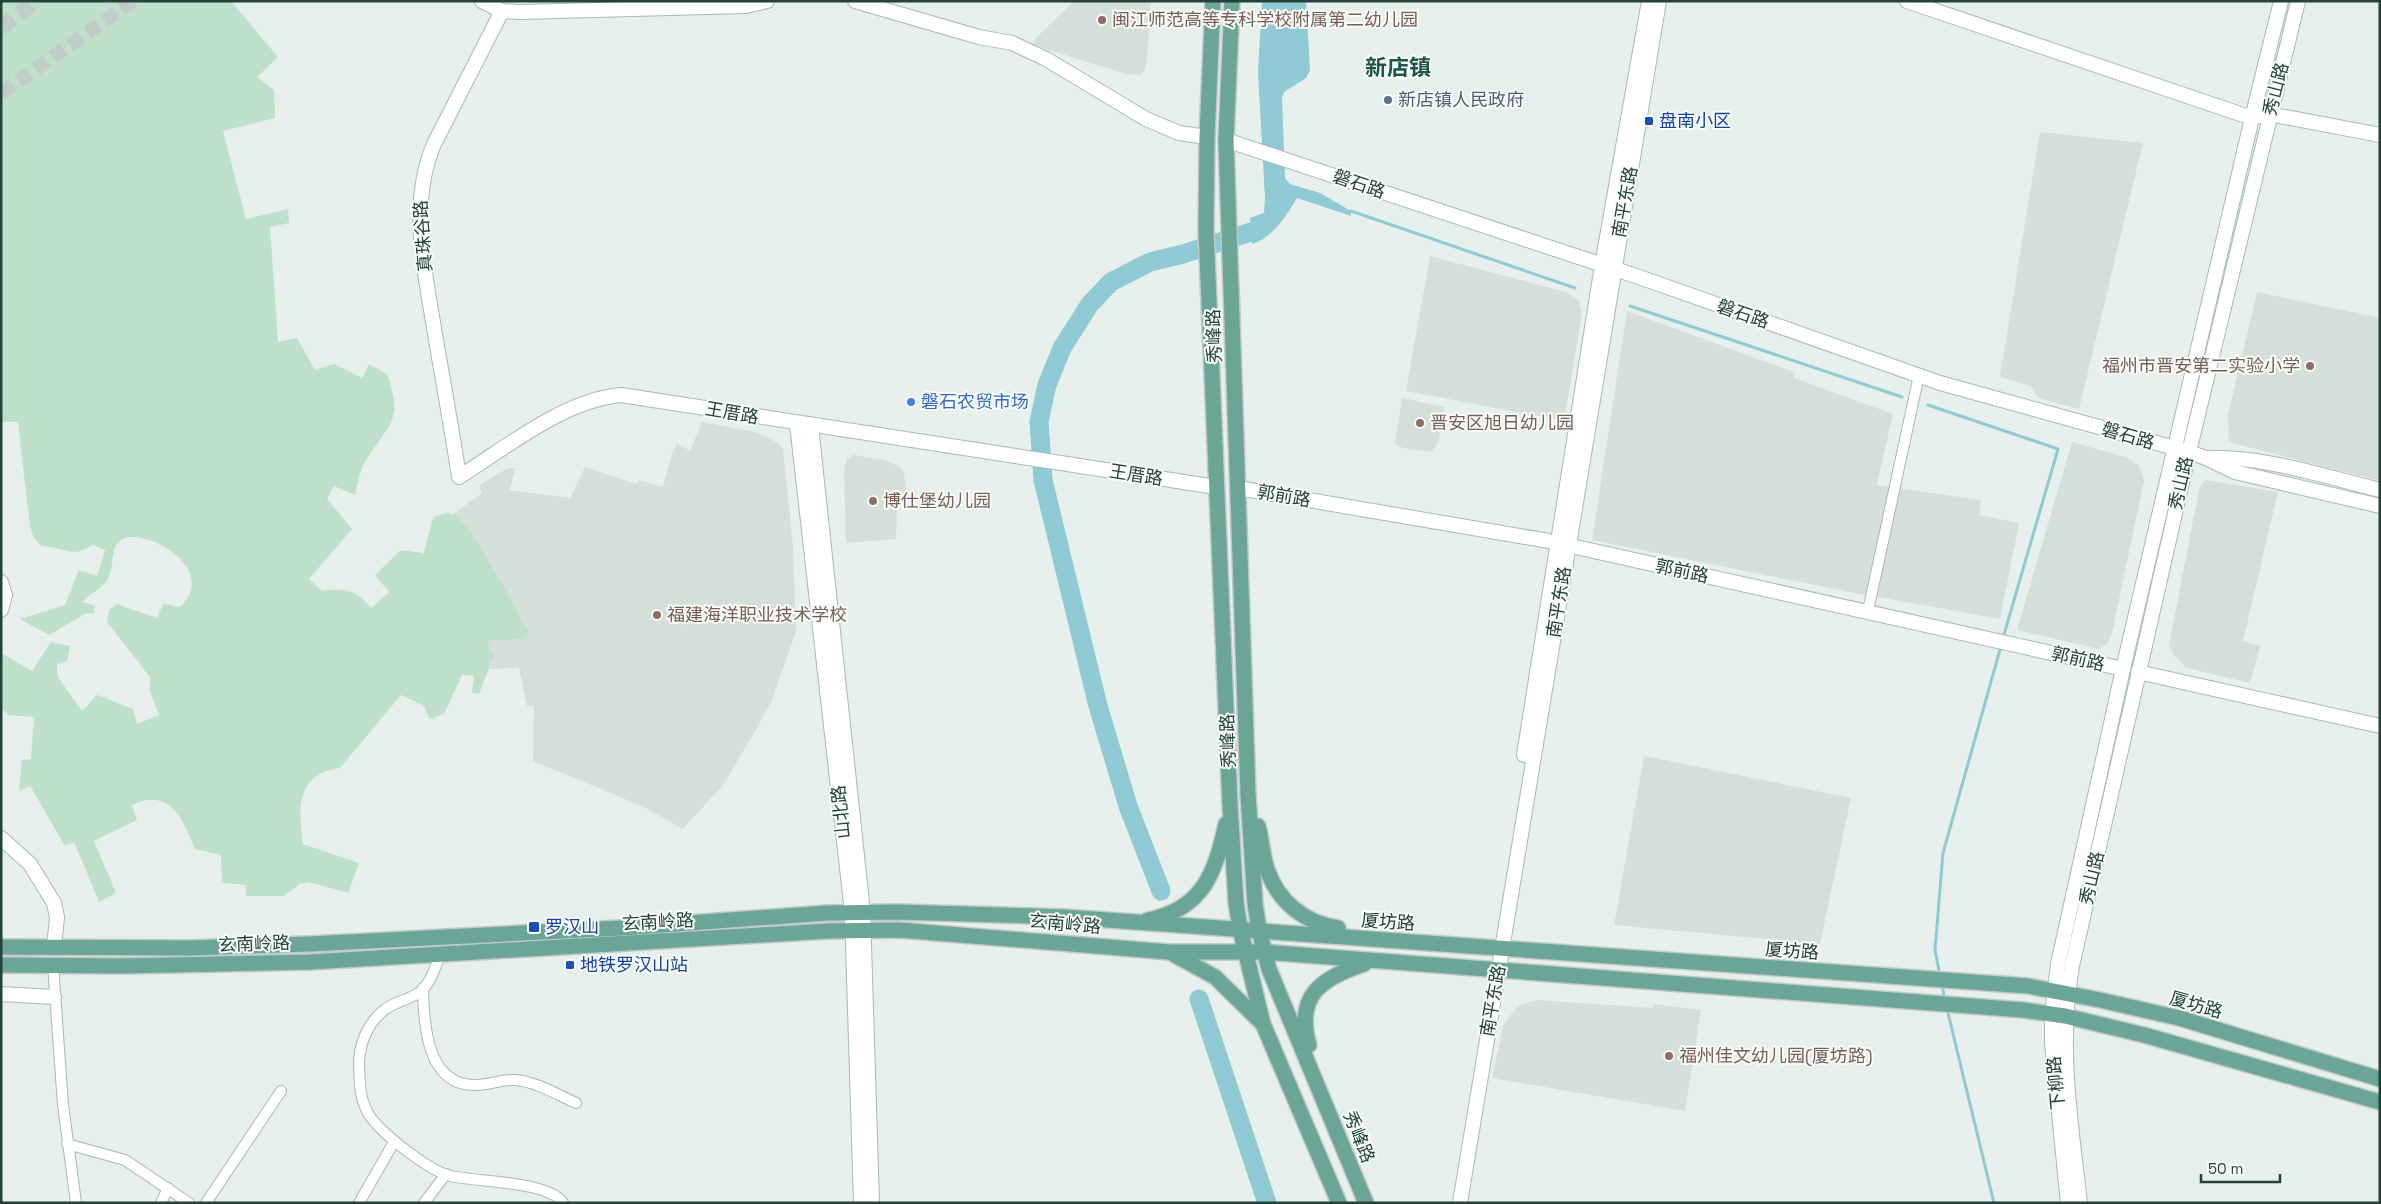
<svg xmlns="http://www.w3.org/2000/svg" width="2381" height="1204" viewBox="0 0 2381 1204" font-family="'Space Grotesk','Noto Sans SC',sans-serif">
<style>
.built{fill:#d4dfda}
.green{fill:#bfe0c8}
.water{fill:#8ec9d4}
.lines{fill:none;stroke-linecap:round;stroke-linejoin:round}
.stream{stroke:#8ec9d4;stroke-width:3}
.river{stroke:#8ec9d4;stroke-width:19}
.secondary-tunnel{stroke:#bfccc8;stroke-width:14;stroke-dasharray:14 7;stroke-linecap:butt}
.highway-tunnel{stroke:#bfccc8;stroke-width:15;stroke-dasharray:15 8;stroke-linecap:butt}
.street-casing{stroke:#a8b8b2;stroke-width:12}
.secondary-casing{stroke:#a4bbb3;stroke-width:16}
.primary-casing{stroke:#c2cac8;stroke-width:18}
.street{stroke:#fff;stroke-width:10}
.secondary{stroke:#fff;stroke-width:14}
.primary{stroke:#6aa596;stroke-width:15}
.education-dot{fill:#8d6e63;stroke:#f7fbf9;stroke-width:2}
.service-dot{fill:#5c6f8a;stroke:#f7fbf9;stroke-width:2}
.transit-dot{fill:#1a4fb4;stroke:#f7fbf9;stroke-width:2}
.shop-dot{fill:#3f7fe0;stroke:#f7fbf9;stroke-width:2}
.labels{text-anchor:middle;stroke-width:4;stroke-linejoin:round;paint-order:stroke}
.education-label{font-size:18px;fill:#785e54;stroke:#f7fbf9;text-anchor:start}
.street-label{font-size:18px;fill:#24423a;stroke:#f7fbf9}
.service-label{font-size:18px;fill:#4e5e75;stroke:#f7fbf9;text-anchor:start}
.transit-label{font-size:18px;fill:#164399;stroke:#f7fbf9;text-anchor:start}
.shop-label{font-size:18px;fill:#366cbe;stroke:#f7fbf9;text-anchor:start}
.district-label{font-size:22px;font-weight:bold;fill:#1f5548;stroke:#f7fbf9}
</style>
<rect width="100%" height="100%" fill="#e6efeb"/>
<g class="built">
<path d="M1074 1H1151L1147 62 1144 71 1140 75 1126 74 1033 45 1035 39Z"/>
<path d="M2040 132 2143 143 2079 409 2038 398 2031 386 2000 377Z"/>
<path d="M1430 256 1566 292 1579 300 1582 315 1564 421 1406 391Z"/>
<path d="M2257 292 2380 318V481L2229 442 2228 415Z"/>
<path d="M1627 311 1794 372V378L1893 414 1877 485 1981 500 1979 515 2019 523 2000 619 1850 592 1592 540Z"/>
<path d="M1402 398 1444 407 1438 443 1431 452 1403 448 1395 444Z"/>
<path d="M702 422 755 432 777 442 783 449 793 547 796 632 771 702 754 733 724 784 683 829 642 806 533 761 534 706H527L519 668 489 669 492 664 486 641 522 639 530 634 485 557 460 519 453 514 482 493 479 485 508 468H515L510 490 570 498 585 467 636 484 638 480 663 487 671 456 677 443 690 451Z"/>
<path d="M2072 442 2128 458 2138 465 2143 475 2144 481 2112 633 2107 644 2099 649 2017 630Z"/>
<path d="M853 455 884 460 900 467 904 473 907 494 900 496 902 506 897 507 896 539 846 543 844 468 847 459Z"/>
<path d="M2206 480 2278 492 2243 641 2260 646 2250 683 2187 668 2175 657 2169 645 2199 490 2202 483Z"/>
<path d="M1644 756 1851 798 1820 944 1614 925Z"/>
<path d="M1538 1000 1653 1008 1654 1004 1701 1010 1685 1111 1492 1078 1503 1026 1515 1009 1522 1004Z"/>
</g>
<path class="green" d="M1 1H231L278 57 257 77 274 90 275 118 223 131 246 219 288 209 289 223 270 227 278 342 297 338 315 370 334 364 362 378 369 364 387 374C405 424 387 424 365 462 359 471 358 485 355 495L334 486 327 499 352 529 309 579 322 591C345 587 357 591 371 608L389 592 375 575 401 550 424 553 433 517C440 515 448 511 455 515 471 524 518 613 530 634L522 639 487 641 494 656 479 694 472 693 474 676 462 675 444 714 430 719 423 705 401 695 340 768C296 774 298 807 303 844L359 863 348 893 308 882 300 884 284 896H246V885L222 883 221 855 195 849C183 819 170 787 132 805L137 820 94 841 116 893 99 902 74 842 65 846 30 786 19 791 22 760 31 759 34 717 8 715 1 707V653L32 671 51 642 70 646 67 661 57 664 58 677 82 711 97 695 133 709 137 724 159 715 150 692V677L107 622 109 610 117 604 157 618 163 604 180 607C222 568 141 525 121 540 109 550 115 566 108 579 104 587 90 593 83 602L95 606 94 613 85 614 49 635 20 619 65 605 79 570 97 576 105 550 93 545C72 559 63 547 41 546L34 538 30 527 18 422H1Z"/>
<path class="water" d="M1262 1H1306L1310 70 1306 78 1284 92 1282 99 1285 178 1290 184 1320 193 1351 211V216L1297 198C1286 216 1273 238 1252 244L1250 218 1264 213 1265 198 1258 72Z"/>
<g class="lines">
<g class="stream">
<path d="M1351 211 1575 288"/>
<path d="M1630 306 1902 397"/>
<path d="M1928 405 2058 449 2003 638"/>
<path d="M1940 976 1935 950 1943 853 2001 646"/>
<path d="M1942 985 1945 1001"/>
<path d="M1947 1009 1994 1203"/>
</g>
<g class="river">
<path d="M1161 891 1128 806 1098 706 1043 480 1039 421 1047 385 1062 348 1090 304 1111 282 1150 262 1183 254 1251 232"/>
<path d="M1199 999 1267 1203"/>
</g>
<path class="secondary-tunnel" d="M1 93 133 1"/>
<path class="highway-tunnel" d="M1 28 36 1"/>
<defs>
<g id="street">
<path d="M1868 611 1919 375"/>
<path d="M437 963C433 973 429 985 420 992 409 1000 393 1002 383 1011 367 1024 359 1045 359 1065 360 1080 359 1095 366 1109 374 1129 429 1171 451 1176 476 1182 549 1181 563 1203"/>
<path d="M53 965 63 1105 76 1203"/>
<path d="M423 988C424 1024 426 1087 477 1085 490 1085 502 1079 515 1080 537 1082 556 1094 576 1103"/>
<path d="M67 1144 125 1160 189 1203"/>
<path d="M161 1203 168 1188"/>
<path d="M206 1203 281 1091"/>
<path d="M359 1203 394 1142"/>
<path d="M424 1203 446 1174"/>
</g>
<g id="secondary">
<path d="M482 1 502 11 520 12 746 6 767 1"/>
<path d="M855 1 979 37 1012 43 1046 59 1146 119 1179 133 1207 137"/>
<path d="M1907 1 2252 118 2269 114 2380 135"/>
<path d="M502 11 434 144C408 206 425 271 435 334 443 382 452 429 459 477 507 447 564 400 621 395L1216 487"/>
<path d="M1226 140 1639 277 1940 383 2189 452 2206 458 2235 472 2380 506"/>
<path d="M797 424 852 912 861 1203"/>
<path d="M811 426 863 912 872 1203"/>
<path d="M2206 458C2265 456 2323 476 2380 490"/>
<path d="M1238 488 1549 541 2123 669"/>
<path d="M1 582 5 595 1 610"/>
<path d="M2138 672 2380 726"/>
<path d="M1524 755 1602 265 1649 1"/>
<path d="M1 838 30 864 54 903 57 917 54 947"/>
<path d="M1 994 54 997"/>
<path d="M1460 1203 1659 1"/>
<path d="M2068 1203 2052 1043V1014L2058 964 2123 669 2252 118 2281 1"/>
<path d="M2080 1203C2071 1123 2058 1047 2072 966L2189 452 2298 1"/>
</g>
<g id="primary">
<path d="M1213 1 1207 137 1206 230 1230 805 1236 903 1240 929 1263 1024 1339 1203"/>
<path d="M1232 1 1226 140 1248 794 1255 903 1259 930 1269 969 1366 1203"/>
<path d="M1258 826C1262 840 1262 855 1267 869 1278 902 1305 923 1338 928"/>
<path d="M1148 920C1203 909 1215 873 1226 824"/>
<path d="M1 947 190 948 309 944 621 928 827 913 897 912 1065 917 2028 986 2100 1000 2179 1018 2380 1079"/>
<path d="M1173 954 1215 977 1262 1023"/>
<path d="M1 965 122 966 310 962 828 931 899 930 1169 952H1264L2023 1010 2065 1016 2144 1035 2380 1102"/>
<path d="M1309 1045C1295 996 1321 978 1364 964"/>
</g>
</defs>
<use href="#street" class="street-casing"/>
<use href="#secondary" class="secondary-casing"/>
<use href="#primary" class="primary-casing"/>
<use href="#street" class="street"/>
<use href="#secondary" class="secondary"/>
<use href="#primary" class="primary"/>
</g>
<g class="education-dot">
<circle cx="1102" cy="20" r="5"/>
<circle cx="2310" cy="366" r="5"/>
<circle cx="1420" cy="423" r="5"/>
<circle cx="873" cy="501" r="5"/>
<circle cx="657" cy="615" r="5"/>
<circle cx="1669" cy="1056" r="5"/>
</g>
<circle class="service-dot" cx="1388" cy="100" r="5"/>
<g class="transit-dot">
<rect x="1644" y="116" width="10" height="10" rx="2.5"/>
<rect x="528" y="921" width="12" height="12" rx="2.5"/>
<rect x="565" y="960" width="10" height="10" rx="2.5"/>
</g>
<circle class="shop-dot" cx="911" cy="402" r="5"/>
<g class="labels">
<g class="education-label">
<text x="1112" y="26">闽江师范高等专科学校附属第二幼儿园</text>
<text x="2300" y="372" text-anchor="end">福州市晋安第二实验小学</text>
<text x="1430" y="429">晋安区旭日幼儿园</text>
<text x="883" y="507">博仕堡幼儿园</text>
<text x="667" y="621">福建海洋职业技术学校</text>
<text x="1679" y="1062">福州佳文幼儿园(厦坊路)</text>
</g>
<g class="street-label">
<text transform="translate(2276 89) rotate(-76)" y="6">秀山路</text>
<text transform="translate(1359 184) rotate(19)" y="6">磐石路</text>
<text transform="translate(1625 202) rotate(-80)" y="6">南平东路</text>
<text transform="translate(423 236) rotate(-94)" y="6">真珠谷路</text>
<text transform="translate(1743 314) rotate(19)" y="6">磐石路</text>
<text transform="translate(1214 336) rotate(-92)" y="6">秀峰路</text>
<text transform="translate(732 413) rotate(10)" y="6">王厝路</text>
<text transform="translate(2128 436) rotate(16)" y="6">磐石路</text>
<text transform="translate(1136 475) rotate(9)" y="6">王厝路</text>
<text transform="translate(2181 483) rotate(-77)" y="6">秀山路</text>
<text transform="translate(1284 496) rotate(10)" y="6">郭前路</text>
<text transform="translate(1682 571) rotate(12)" y="6">郭前路</text>
<text transform="translate(1559 602) rotate(-81)" y="6">南平东路</text>
<text transform="translate(2078 659) rotate(13)" y="6">郭前路</text>
<text transform="translate(1228 741) rotate(-92)" y="6">秀峰路</text>
<text transform="translate(841 812) rotate(-96)" y="6">山北路</text>
<text transform="translate(2092 878) rotate(-77)" y="6">秀山路</text>
<text transform="translate(658 922) rotate(-3)" y="6">玄南岭路</text>
<text transform="translate(1388 922) rotate(4)" y="6">厦坊路</text>
<text transform="translate(1065 924) rotate(5)" y="6">玄南岭路</text>
<text transform="translate(254 944) rotate(-2)" y="6">玄南岭路</text>
<text transform="translate(1792 951) rotate(4)" y="6">厦坊路</text>
<text transform="translate(1493 1001) rotate(-80)" y="6">南平东路</text>
<text transform="translate(2196 1005) rotate(16)" y="6">厦坊路</text>
<text transform="translate(2056 1083) rotate(-95)" y="6">下柳路</text>
<text transform="translate(1359 1137) rotate(68)" y="6">秀峰路</text>
</g>
<g class="service-label">
<text x="1398" y="106">新店镇人民政府</text>
</g>
<g class="transit-label">
<text x="1659" y="127">盘南小区</text>
<text x="545" y="933">罗汉山</text>
<text x="580" y="971">地铁罗汉山站</text>
</g>
<g class="shop-label">
<text x="921" y="408">磐石农贸市场</text>
</g>
<g class="district-label">
<text x="1398" y="75">新店镇</text>
</g>
</g>
<rect width="2381" height="1204" fill="none" stroke="#24423a" stroke-width="5"/>
<path d="M2201 1174v8h79v-8" fill="none" stroke="#24423a" stroke-width="2.5"/>
<text x="2208" y="1174" font-size="15" fill="#24423a" stroke="#f7fbf9" stroke-width="4" paint-order="stroke">50 m</text>
</svg>
